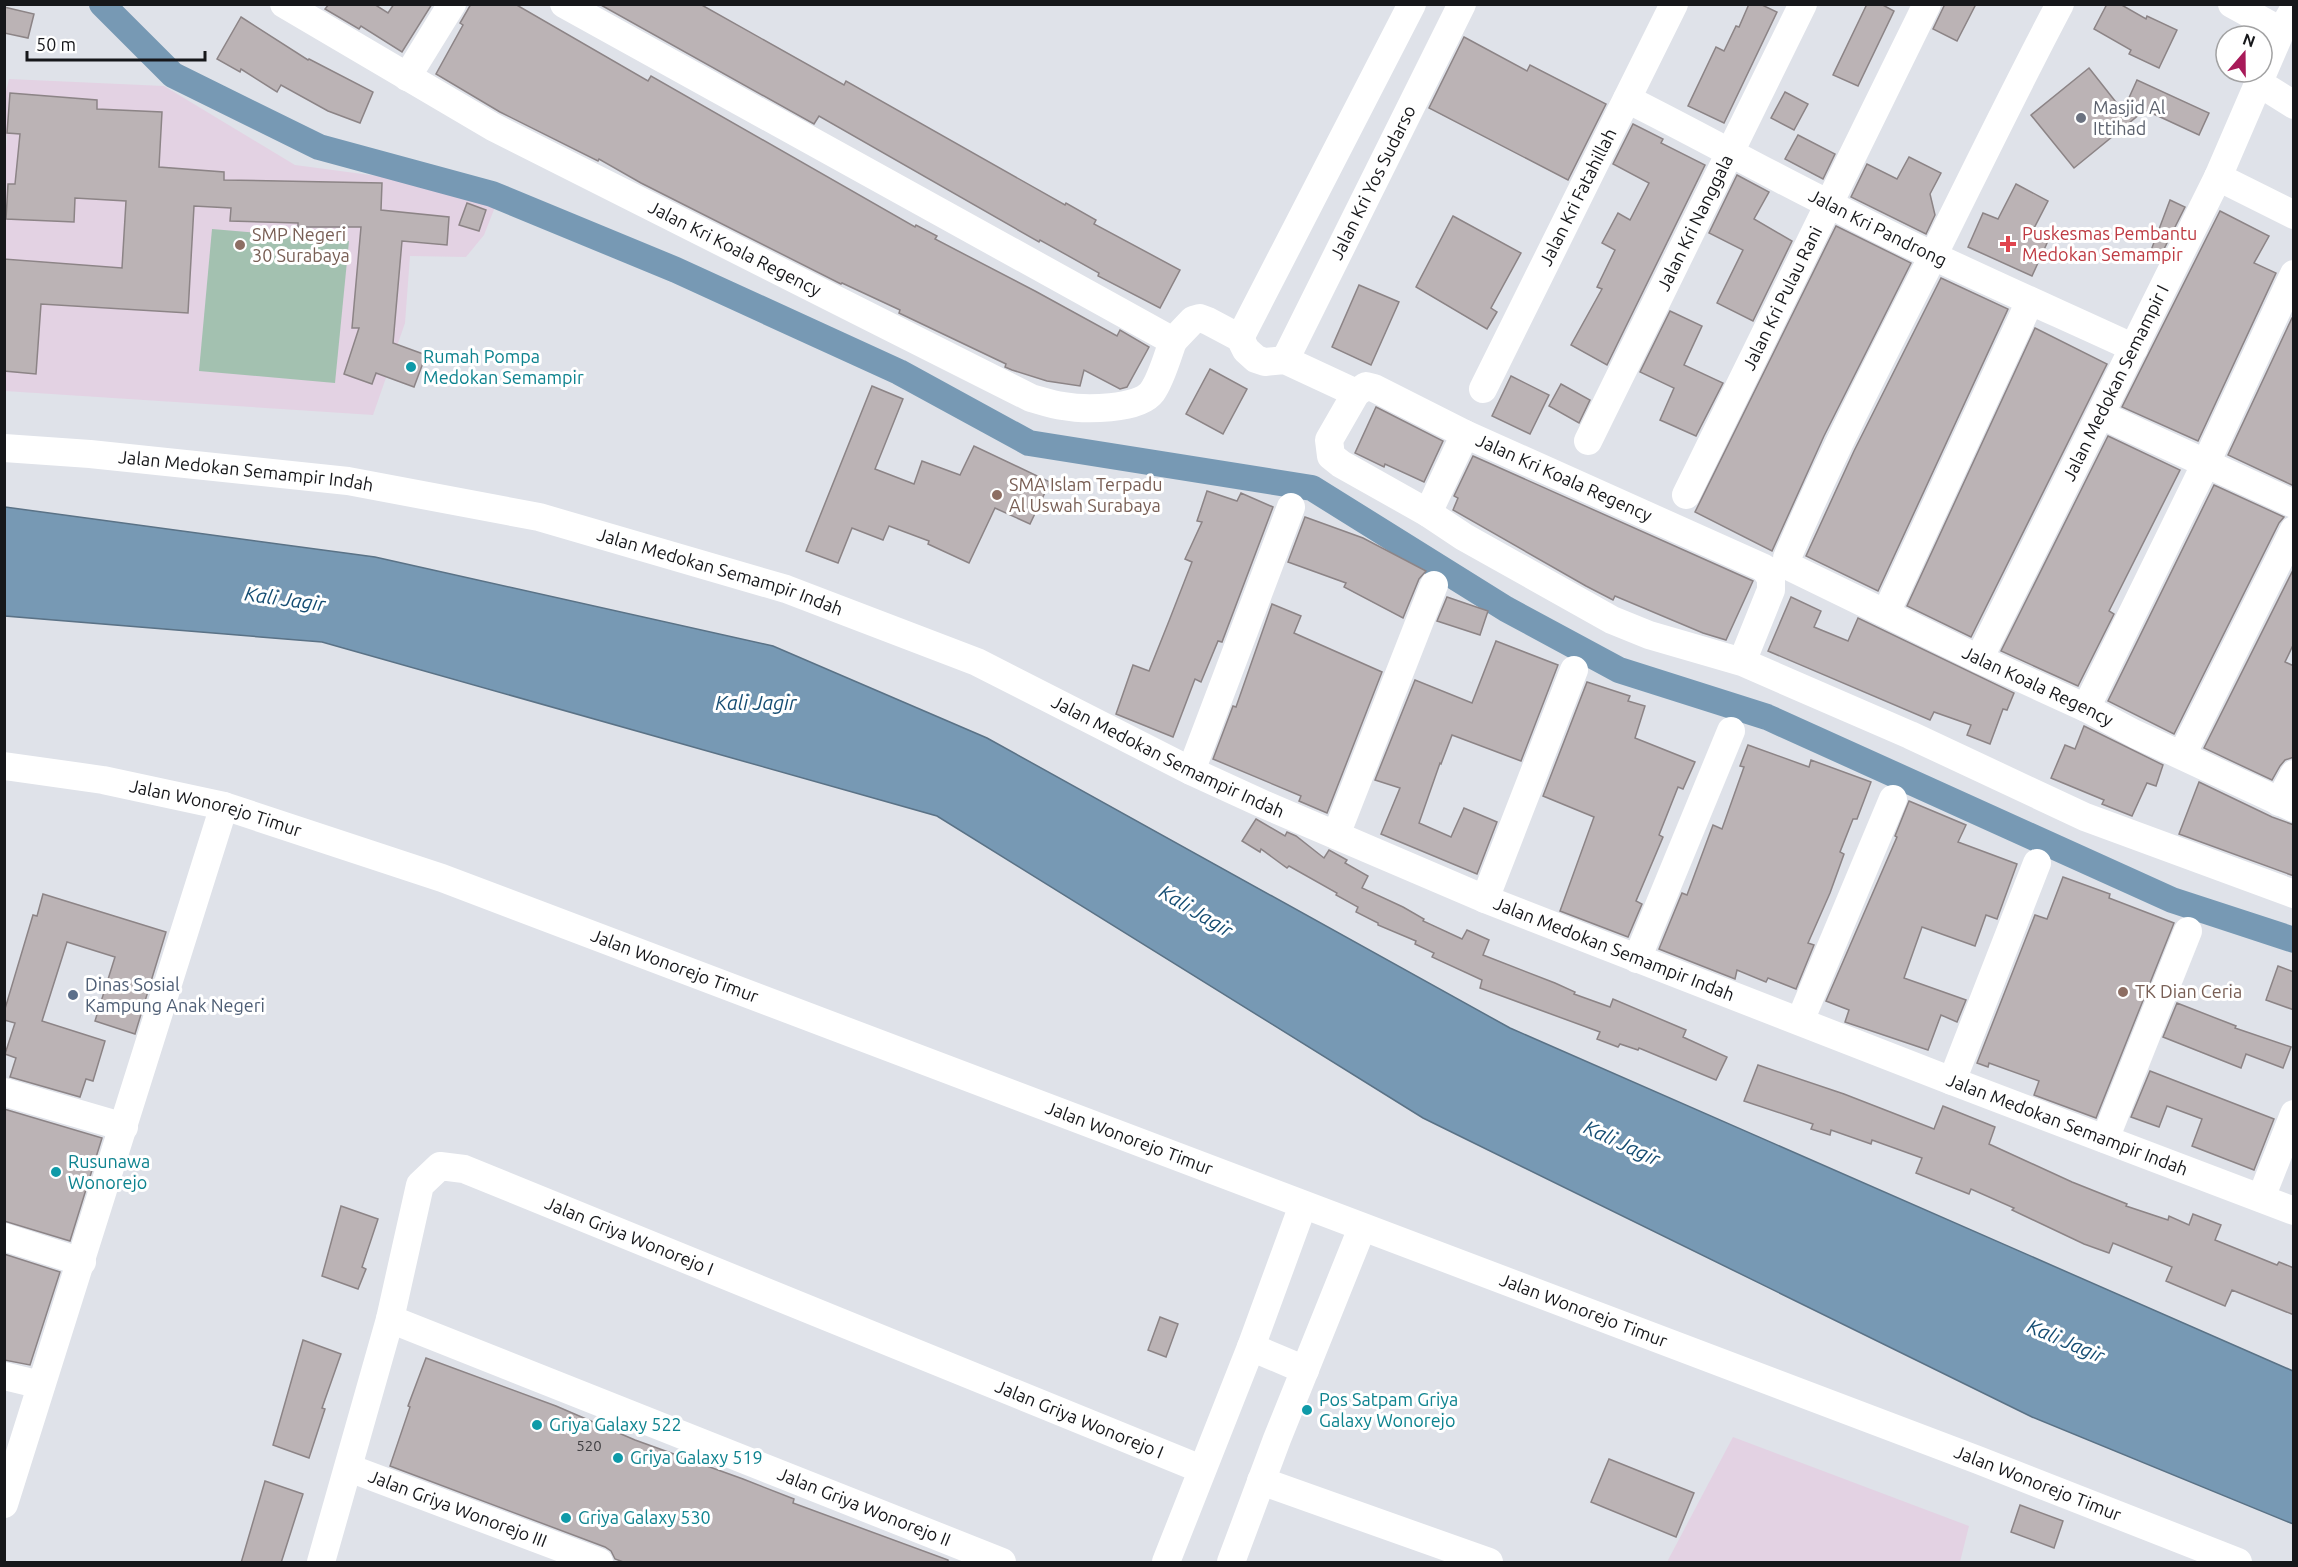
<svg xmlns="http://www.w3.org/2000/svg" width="2298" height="1567" viewBox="0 0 2298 1567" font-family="Ubuntu,sans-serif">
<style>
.education{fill:#e3d2e3}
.green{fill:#a3c1b0}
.water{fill:#7799b4;stroke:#5a7286;stroke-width:1.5}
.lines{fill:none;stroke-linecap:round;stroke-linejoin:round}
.canal{stroke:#7799b4;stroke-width:26}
.building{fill:#bbb3b5;stroke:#8c8486;stroke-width:1.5}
.minor{stroke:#fff;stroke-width:28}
.worship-dot{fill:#6b7280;stroke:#fff;stroke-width:2}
.health-dot{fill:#e0444e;stroke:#fff;stroke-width:2}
.education-dot{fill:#8d6e63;stroke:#fff;stroke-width:2}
.culture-dot{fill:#0f9aa8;stroke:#fff;stroke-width:2}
.service-dot{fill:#5c6f8a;stroke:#fff;stroke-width:2}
.labels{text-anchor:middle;stroke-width:6;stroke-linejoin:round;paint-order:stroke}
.number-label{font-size:15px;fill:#3f3e41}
.worship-label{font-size:18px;fill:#5b616d;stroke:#fff;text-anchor:start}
.street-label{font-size:18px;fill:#16171a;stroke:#fff}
.health-label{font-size:18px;fill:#be3a42;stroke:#fff;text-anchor:start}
.education-label{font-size:18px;fill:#785e54;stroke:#fff;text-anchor:start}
.culture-label{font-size:18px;fill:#0d838f;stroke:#fff;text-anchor:start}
.service-label{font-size:18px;fill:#4e5e75;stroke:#fff;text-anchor:start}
.water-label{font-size:20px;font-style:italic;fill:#154d73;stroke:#fff}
</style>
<rect width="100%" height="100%" fill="#dfe2e9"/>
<g class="education">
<path d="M9 79 164 86 295 165 385 177 495 207 484 235 466 257 410 256 405 323 373 415 5 391 4 172 7 137 5 131 4 100Z"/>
<path d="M1733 1437 1969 1526 1960 1562H1667Z"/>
</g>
<path class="green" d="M212 229 349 241 335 383 199 371Z"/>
<path class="water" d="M5 507 375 557 773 646 987 738 1510 1028 2293 1371V1524L2032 1417 1423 1118 937 816 322 642 5 616Z"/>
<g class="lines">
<path class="canal" d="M102 4 173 75 319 147 492 194 676 270 899 372 1029 443 1312 488 1506 609 1619 670 1767 717 2172 900 2294 940"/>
</g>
<g class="building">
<path d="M329 4H374L388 13 394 4H432L402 52 361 26 359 29 325 9Z"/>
<path d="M471 4H515L648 81 651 76 915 227 916 225 937 236 935 239 1035 291 1117 336 1120 330 1149 347 1127 387 1120 389 1084 370 1080 386 1047 381 1012 370 1005 367 1006 364 899 313 900 310 842 283 841 284 641 183 599 159 598 161 500 112 436 74 463 25 460 23Z"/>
<path d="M599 4H700L844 85 846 81 1065 205 1066 203 1096 220 1094 224 1180 270 1160 308 1098 276 1099 273 1040 240 1039 242 819 116 814 124Z"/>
<path d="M1749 4H1760L1777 12 1724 123 1688 106 1716 47 1724 51 1736 26 1739 27Z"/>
<path d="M1867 4H1881L1894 11 1858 86 1833 75Z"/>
<path d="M1945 4H1976L1957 41 1933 29Z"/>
<path d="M2107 4H2120L2146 19 2147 16 2177 30 2159 68 2129 54 2131 50 2094 29Z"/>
<path d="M4 7 34 14 28 38 4 33Z"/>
<path d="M241 17 308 60 309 59 373 92 360 123 328 111 281 85 277 92 241 69 240 72 217 59Z"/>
<path d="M1464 37 1527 71 1530 65 1606 104 1568 180 1429 108Z"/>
<path d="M2089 68 2123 111 2137 80 2209 113 2199 135 2145 110 2074 168 2031 115Z"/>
<path d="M1785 92 1808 104 1794 130 1771 118Z"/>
<path d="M10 93 97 100V109L162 112 159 167 224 172V180L382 183 381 210 449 217 447 245 402 241 393 343 426 355 414 387 376 373 372 384 344 374 359 328H352L361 227H298V223L230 221 231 208 194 206 188 313 41 304 36 374 4 371V259L122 268 126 201 75 198 74 222 6 219 8 184H15L20 134 7 133Z"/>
<path d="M1633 124 1663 139 1661 143 1705 165 1607 365 1571 345 1602 289 1597 287 1615 250 1602 243 1618 213 1630 220 1649 183 1613 164Z"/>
<path d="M1798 135 1835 154 1823 179 1785 159Z"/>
<path d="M1909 157 1941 173 1930 194 1935 215 1926 234 1851 197 1867 164 1897 179Z"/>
<path d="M1737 175 1769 192 1754 219 1792 241 1753 321 1717 303 1743 250 1709 233Z"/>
<path d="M2016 184 2048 201 2031 234 2048 241 2032 276 1968 247 1983 213 1998 219Z"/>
<path d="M2170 200 2185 207 2160 257 2150 253Z"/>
<path d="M467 203 486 210 479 231 459 225Z"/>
<path d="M2220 211 2269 236 2254 263 2276 273 2198 441 2122 407Z"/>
<path d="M1453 216 1521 253 1491 308 1497 312 1487 329 1416 287Z"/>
<path d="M1836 226 1911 263 1824 436 1772 551 1695 512Z"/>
<path d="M1941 278 2008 309 1878 591 1806 556 1854 451Z"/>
<path d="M1359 285 1399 302 1371 365 1332 347Z"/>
<path d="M1670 311 1702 326 1684 365 1723 383 1696 436 1660 420 1674 388 1640 372Z"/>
<path d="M2292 318H2294V486L2228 455Z"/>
<path d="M2035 328 2107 364 1971 637 1907 606Z"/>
<path d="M1210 369 1247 389 1223 434 1186 414Z"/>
<path d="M1511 376 1549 395 1530 434 1492 416Z"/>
<path d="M1561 384 1590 400 1579 423 1549 406Z"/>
<path d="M872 386 903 399 875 469 914 484 922 461 960 475 974 446 1050 482 1030 524 995 508 969 563 928 544 929 541 889 526 883 540 852 528 838 563 806 551Z"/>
<path d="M1376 407 1443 441 1424 482 1385 464 1384 467 1355 453Z"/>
<path d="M2108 436 2180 470 2109 611 2114 614 2078 686 2001 651Z"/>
<path d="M1473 456 1753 581 1726 640 1703 633 1615 596 1613 600 1586 586 1453 510 1458 498 1454 496Z"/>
<path d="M2214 485 2284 517 2279 523 2174 734 2108 701Z"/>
<path d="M1207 491 1237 501 1241 493 1273 507 1222 642 1218 641 1201 682 1195 679 1173 737 1116 714 1133 665 1149 671 1169 621 1192 562 1185 559 1202 522 1197 521Z"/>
<path d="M1305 517 1363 538 1426 571 1419 579 1403 618 1344 587 1346 583 1288 562Z"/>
<path d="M2294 568V643L2285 662 2294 666V757L2285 760 2280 766 2272 780 2204 748Z"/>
<path d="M1447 597 1488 611 1480 635 1437 621Z"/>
<path d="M1791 597 1821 611 1814 627 1848 641 1858 618 2014 693 2007 710 2003 709 1990 744 1967 735 1971 725 1934 712 1930 720 1768 651Z"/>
<path d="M1272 604 1301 616 1294 633 1382 672 1327 813 1299 801 1301 796 1213 759 1233 706 1236 707Z"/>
<path d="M1496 641 1558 665 1521 761 1452 735 1441 764 1440 763 1419 823 1451 837 1464 808 1497 822 1477 874 1381 834 1400 788 1375 780 1415 680 1472 703Z"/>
<path d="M1587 682 1630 696 1628 701 1645 706 1635 738 1695 762 1683 789 1678 787 1659 835 1663 837 1636 901 1642 904 1628 937 1560 911 1594 817 1543 796Z"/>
<path d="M2084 726 2163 765 2156 786 2147 783 2132 816 2102 804 2104 800 2051 778 2065 745 2075 749Z"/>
<path d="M1748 745 1809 767 1811 760 1871 782 1857 819H1853L1840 852 1844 854 1830 893 1808 943 1814 945 1796 989 1768 978 1766 982 1737 970 1735 979 1659 949 1682 893 1687 895 1713 825 1722 829 1744 767 1740 766Z"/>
<path d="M2199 782 2272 817 2294 825V876L2179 834Z"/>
<path d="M1909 801 1966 825 1958 842 2017 864 1997 919 1986 915 1975 946 1922 927 1904 978 1966 1000 1957 1022 1941 1015 1928 1050 1845 1022 1849 1010 1826 1001 1897 837 1895 836Z"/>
<path d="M1256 819 1285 836 1287 832 1296 836 1324 858 1329 850 1347 860 1345 863 1368 876 1362 888 1403 907 1424 919 1423 921 1462 939 1467 930 1489 940 1483 955 1555 983 1575 992 1574 994 1610 1007 1613 999 1686 1030 1683 1037 1727 1057 1716 1080 1639 1048 1638 1050 1620 1044 1618 1047 1597 1039 1600 1032 1480 988 1482 980 1432 957 1434 953 1415 944 1416 941 1378 925V923L1356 912 1358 907 1336 895 1337 893 1289 866 1287 868 1261 849 1260 852 1242 841Z"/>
<path d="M2063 877 2110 894 2109 898 2174 923 2096 1118 2034 1095 2039 1081 1989 1063 1988 1067 1977 1063 2035 915 2047 919Z"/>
<path d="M43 894 166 932 135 1034 95 1021 115 957 67 942 42 1021 105 1041 93 1081 86 1079 80 1097 10 1077 16 1058 5 1054 15 1023 4 1020V1012L33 915 37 916Z"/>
<path d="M2278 966 2294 972V1010L2266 1000Z"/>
<path d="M2177 1003 2236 1026 2235 1028 2291 1047 2283 1068 2246 1054 2241 1068 2163 1037Z"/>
<path d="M1758 1065 1844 1094 1934 1129 1943 1106 1995 1127 1989 1144 2072 1182 2127 1204 2126 1206 2168 1220 2169 1216 2189 1225 2193 1214 2221 1225 2215 1240 2277 1265 2279 1262 2294 1268V1315L2232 1290 2225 1306 2166 1281 2172 1267 2113 1243 2109 1253 2084 1244 2012 1210 2014 1208 1971 1189 1969 1194 1916 1173 1922 1158 1872 1140 1871 1144 1831 1130 1830 1135 1811 1129 1813 1124 1744 1101Z"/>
<path d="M2150 1071 2274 1119 2254 1170 2192 1146 2202 1119 2167 1106 2159 1127 2131 1117Z"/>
<path d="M4 1109 102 1138 70 1241 4 1221Z"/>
<path d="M341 1206 378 1219 362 1267 366 1269 358 1289 322 1276Z"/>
<path d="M4 1254 60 1272 30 1365 4 1360Z"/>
<path d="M1160 1317 1178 1324 1166 1357 1148 1350Z"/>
<path d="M303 1340 341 1354 322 1408 325 1409 309 1458 273 1445Z"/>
<path d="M426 1358 556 1406 635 1440 743 1479 794 1499 793 1503 948 1560V1563H626L615 1559 611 1551 605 1547 390 1466 410 1407 408 1406Z"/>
<path d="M1609 1459 1694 1493 1676 1537 1591 1502Z"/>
<path d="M265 1481 303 1494 295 1519 281 1563H241Z"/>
<path d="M2020 1505 2063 1521 2054 1548 2011 1532Z"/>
</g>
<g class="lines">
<g class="minor">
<path id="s1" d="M284 4 493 127 1031 398C1042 401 1052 405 1063 406 1084 410 1139 410 1152 392 1161 380 1168 355 1173 341"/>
<path d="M564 4 1173 341 1193 320 1200 318 1208 321 1240 338 1246 350 1256 359 1265 362 1285 360 1356 393"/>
<path id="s2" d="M2060 4C2016 87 1975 172 1933 256 1882 356 1831 455 1787 558L1788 563 1792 568 1979 659 2086 708 2135 734 2294 808"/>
<path d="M2232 4 2281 31"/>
<path d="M407 77 452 4"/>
<path d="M2259 83 2294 105"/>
<path id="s3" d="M1627 99C1695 133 1761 170 1829 204 1928 256 2032 301 2134 348"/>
<path d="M2218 177 2294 215"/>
<path d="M1240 338 1412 4"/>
<path id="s4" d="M1285 360 1462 4"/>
<path id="s5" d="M1483 389 1674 4"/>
<path d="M2101 415 2294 504"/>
<path id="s6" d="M1588 441 1803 4"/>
<path id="s7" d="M4 448 90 454 348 481 539 517 786 589 977 662 1191 771 1263 804 1485 899 1952 1081 2294 1211"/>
<path id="s8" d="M1686 495 1927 4"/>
<path d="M1428 513 1465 434"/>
<path d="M1886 613 2030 301"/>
<path id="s9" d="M1979 659 2218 177 2281 31 2294 9"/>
<path d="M1742 662 1771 590V578L1764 568 1465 434 1374 388 1366 386 1356 393 1329 440 1331 456 1341 464 1428 513 1464 537 1612 620 1649 635 1742 662 1910 735 2085 817 2294 894"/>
<path d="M2086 708 2206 463 2294 274"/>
<path d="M2182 755 2294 530"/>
<path id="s10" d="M4 766 103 780 224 806 442 878 1978 1460 2238 1562"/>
<path d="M1191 771 1291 507"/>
<path d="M2279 802 2294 774"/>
<path d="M1336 835 1434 585"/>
<path d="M1485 899 1574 670"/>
<path d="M1637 959 1731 731"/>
<path d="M1800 1021 1893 799"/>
<path d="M1952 1081 2037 863"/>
<path d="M4 1092 124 1127"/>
<path d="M2105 1139 2188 931"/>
<path d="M2261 1198 2294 1114"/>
<path d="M4 1237 82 1262"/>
<path id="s11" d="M390 1319 1002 1562"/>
<path d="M1251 1347 1305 1370"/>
<path d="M4 1376 41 1385"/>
<path id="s12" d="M349 1468 599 1562"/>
<path d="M1261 1481 1489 1562"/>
<path d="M4 1504 224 806"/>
<path id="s13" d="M321 1562 390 1319 420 1185 440 1166 464 1169 1201 1469"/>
<path d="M1166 1562 1251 1347 1303 1205"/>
<path d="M1231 1562 1277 1439 1362 1228"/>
</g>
</g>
<circle class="worship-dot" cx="2081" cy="118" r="6"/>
<path class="health-dot" d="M2005 235h6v6h6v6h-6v6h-6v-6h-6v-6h6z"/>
<g class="education-dot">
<circle cx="240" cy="245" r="6"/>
<circle cx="997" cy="495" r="6"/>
<circle cx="2123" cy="992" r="6"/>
</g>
<g class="culture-dot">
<circle cx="411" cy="367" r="6"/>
<circle cx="56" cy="1172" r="6"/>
<circle cx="1307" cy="1410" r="6"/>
<circle cx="537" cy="1425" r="6"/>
<circle cx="618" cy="1458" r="6"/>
<circle cx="566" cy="1518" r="6"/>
</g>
<circle class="service-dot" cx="73" cy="995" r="6"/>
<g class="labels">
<g class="number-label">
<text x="589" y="1451">520</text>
</g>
<g class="worship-label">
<text x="2093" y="114">Masjid Al<tspan x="2093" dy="21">Ittihad</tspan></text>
</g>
<g class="street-label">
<text dy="6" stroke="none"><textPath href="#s4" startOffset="198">Jalan Kri Yos Sudarso</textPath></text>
<text dy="6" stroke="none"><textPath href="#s5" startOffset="214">Jalan Kri Fatahillah</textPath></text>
<text dy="6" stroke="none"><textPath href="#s6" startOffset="243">Jalan Kri Nanggala</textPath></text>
<text dy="6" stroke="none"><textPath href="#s3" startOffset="282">Jalan Kri Pandrong</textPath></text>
<text dy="6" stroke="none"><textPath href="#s1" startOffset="513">Jalan Kri Koala Regency</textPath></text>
<text dy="6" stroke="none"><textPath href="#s8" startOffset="219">Jalan Kri Pulau Rani</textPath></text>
<text dy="6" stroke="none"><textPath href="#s9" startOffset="308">Jalan Medokan Semampir I</textPath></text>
<text dy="6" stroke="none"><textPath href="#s7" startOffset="243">Jalan Medokan Semampir Indah</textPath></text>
<text transform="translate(1564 478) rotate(24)" y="6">Jalan Kri Koala Regency</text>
<text dy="6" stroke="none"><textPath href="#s7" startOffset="729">Jalan Medokan Semampir Indah</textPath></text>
<text dy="6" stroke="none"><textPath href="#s2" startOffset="902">Jalan Koala Regency</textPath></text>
<text dy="6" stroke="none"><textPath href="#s7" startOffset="1215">Jalan Medokan Semampir Indah</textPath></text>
<text dy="6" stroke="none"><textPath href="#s10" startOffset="216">Jalan Wonorejo Timur</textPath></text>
<text dy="6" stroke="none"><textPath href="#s7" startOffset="1701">Jalan Medokan Semampir Indah</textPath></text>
<text dy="6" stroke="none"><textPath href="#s10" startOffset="702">Jalan Wonorejo Timur</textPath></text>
<text dy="6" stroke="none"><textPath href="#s7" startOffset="2187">Jalan Medokan Semampir Indah</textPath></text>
<text dy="6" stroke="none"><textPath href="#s10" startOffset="1188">Jalan Wonorejo Timur</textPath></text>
<text dy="6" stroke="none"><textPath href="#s13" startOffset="620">Jalan Griya Wonorejo I</textPath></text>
<text dy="6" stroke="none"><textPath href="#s10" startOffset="1674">Jalan Wonorejo Timur</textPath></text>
<text dy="6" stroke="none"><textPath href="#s13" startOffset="1106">Jalan Griya Wonorejo I</textPath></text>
<text dy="6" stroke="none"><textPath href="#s10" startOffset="2160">Jalan Wonorejo Timur</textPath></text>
<text dy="6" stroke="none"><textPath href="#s11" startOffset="510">Jalan Griya Wonorejo II</textPath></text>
<text dy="6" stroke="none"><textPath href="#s12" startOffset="116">Jalan Griya Wonorejo III</textPath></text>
</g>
<g class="health-label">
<text x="2022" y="240">Puskesmas Pembantu<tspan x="2022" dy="21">Medokan Semampir</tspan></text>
</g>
<g class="education-label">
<text x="252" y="241">SMP Negeri<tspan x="252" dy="21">30 Surabaya</tspan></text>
<text x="1009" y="491">SMA Islam Terpadu<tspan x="1009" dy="21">Al Uswah Surabaya</tspan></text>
<text x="2135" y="998">TK Dian Ceria</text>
</g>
<g class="culture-label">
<text x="423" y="363">Rumah Pompa<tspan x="423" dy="21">Medokan Semampir</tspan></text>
<text x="68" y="1168">Rusunawa<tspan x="68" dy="21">Wonorejo</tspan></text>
<text x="1319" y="1406">Pos Satpam Griya<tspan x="1319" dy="21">Galaxy Wonorejo</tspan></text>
<text x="549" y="1431">Griya Galaxy 522</text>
<text x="630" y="1464">Griya Galaxy 519</text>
<text x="578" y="1524">Griya Galaxy 530</text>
</g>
<g class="service-label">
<text x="85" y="991">Dinas Sosial<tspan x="85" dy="21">Kampung Anak Negeri</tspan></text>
</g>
<g class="water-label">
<text transform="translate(285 599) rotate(8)" y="7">Kali Jagir</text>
<text x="756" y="710">Kali Jagir</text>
<text transform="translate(1196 911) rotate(31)" y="7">Kali Jagir</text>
<text transform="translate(1622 1143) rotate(25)" y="7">Kali Jagir</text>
<text transform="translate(2066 1341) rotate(23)" y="7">Kali Jagir</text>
</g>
</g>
<rect width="2298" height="1567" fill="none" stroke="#16171a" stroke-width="12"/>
<g transform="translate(2244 54) rotate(20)"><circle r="28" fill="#ffffff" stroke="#a2a2a3" stroke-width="1.5"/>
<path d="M0-4.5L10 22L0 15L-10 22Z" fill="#a81a59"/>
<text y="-9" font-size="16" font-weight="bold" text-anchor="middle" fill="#16171a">N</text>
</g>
<path d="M27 51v9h178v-9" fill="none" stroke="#16171a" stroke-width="3"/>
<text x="36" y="51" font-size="18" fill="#16171a" stroke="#ffffff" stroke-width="4.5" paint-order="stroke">50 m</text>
</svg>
